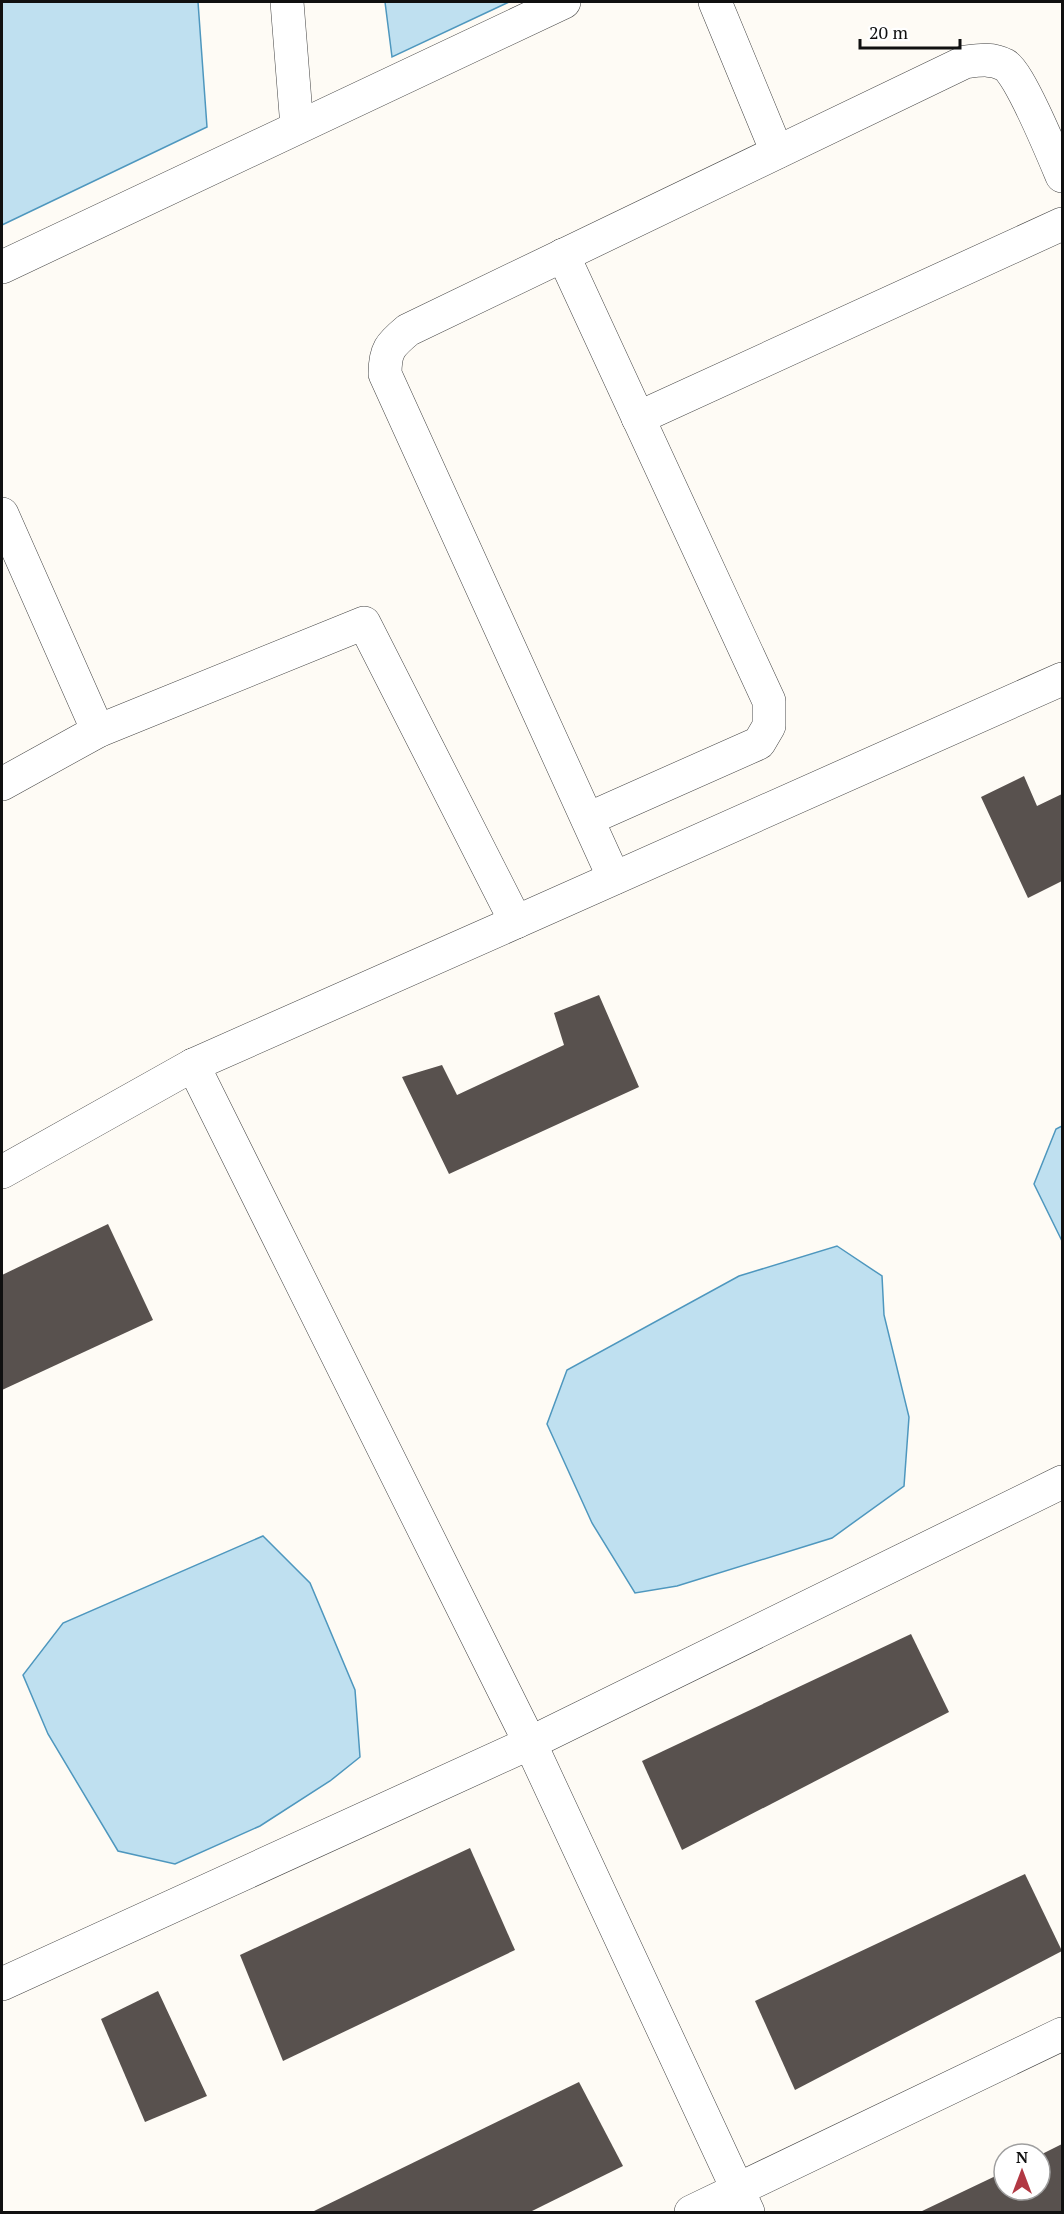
<svg xmlns="http://www.w3.org/2000/svg" width="1064" height="2214" viewBox="0 0 1064 2214" font-family="'PT Serif',serif">
<style>
.water{fill:#bfe0f0;stroke:#4e97be;stroke-width:1.5}
.building{fill:#58514e}
.lines{fill:none;stroke-linecap:round;stroke-linejoin:round}
.minor-casing{stroke:#434343;stroke-width:34}
.minor{stroke:#fff;stroke-width:33}
</style>
<rect width="100%" height="100%" fill="#fefbf5"/>
<g class="water">
<path d="M2 2H198L207 127 2 225Z"/>
<path d="M385 2H509L392 57Z"/>
<path d="M1062 1126V1241L1034 1184 1056 1129Z"/>
<path d="M837 1246 882 1276 884 1315 909 1417 904 1486 832 1538 677 1586 635 1593 592 1523 547 1424 567 1370 739 1276Z"/>
<path d="M263 1536 310 1583 355 1690 360 1757 330 1781 260 1826 175 1864 118 1851 48 1734 23 1675 63 1623Z"/>
</g>
<g class="building">
<path d="M1024 776 1037 806 1062 794V881L1028 898 981 797Z"/>
<path d="M599 995 639 1087 449 1174 402 1077 442 1065 457 1095 564 1045 554 1013Z"/>
<path d="M108 1224 153 1320 2 1390V1275Z"/>
<path d="M911 1634 949 1712 682 1850 642 1761Z"/>
<path d="M470 1848 515 1950 283 2061 240 1955Z"/>
<path d="M1025 1874 1062 1951 795 2090 755 2001Z"/>
<path d="M158 1991 207 2096 145 2122 101 2019Z"/>
<path d="M579 2082 623 2166 530 2212H312Z"/>
<path d="M1062 2144V2212H920L1004 2172V2190H1040V2155Z"/>
</g>
<g class="lines">
<defs>
<g id="minor">
<path d="M287 2 297 127"/>
<path d="M715 2 777 152"/>
<path d="M563 255 769 701V726L759 743 588 819"/>
<path d="M2 267 564 2"/>
<path d="M638 418 1062 224"/>
<path d="M2 514 98 731"/>
<path d="M2 784 98 731 364 623 516 922 1062 679"/>
<path d="M614 878 385 374C385 350 390 345 408 330L965 62C980 60 992 58 1005 65 1019 72 1054 157 1062 176"/>
<path d="M193 1065 530 1743 748 2212"/>
<path d="M2 1172 193 1065 516 922"/>
<path d="M2 1984 530 1743 1062 1482"/>
<path d="M691 2212 1062 2034"/>
</g>
</defs>
<use href="#minor" class="minor-casing"/>
<use href="#minor" class="minor"/>
</g>
<rect width="1064" height="2214" fill="none" stroke="#101010" stroke-width="6"/>
<g transform="translate(1022 2172)"><circle r="28" fill="#ffffff" stroke="#9f9f9f" stroke-width="1.5"/>
<path d="M0-4.5L10 22L0 15L-10 22Z" fill="#b13843"/>
<text y="-9" font-size="16" font-weight="bold" text-anchor="middle" fill="#101010">N</text>
</g>
<path d="M860 39v9h100v-9" fill="none" stroke="#101010" stroke-width="3"/>
<text x="869" y="39" font-size="18" fill="#101010" stroke="#ffffff" stroke-width="4.5" paint-order="stroke">20 m</text>
</svg>
